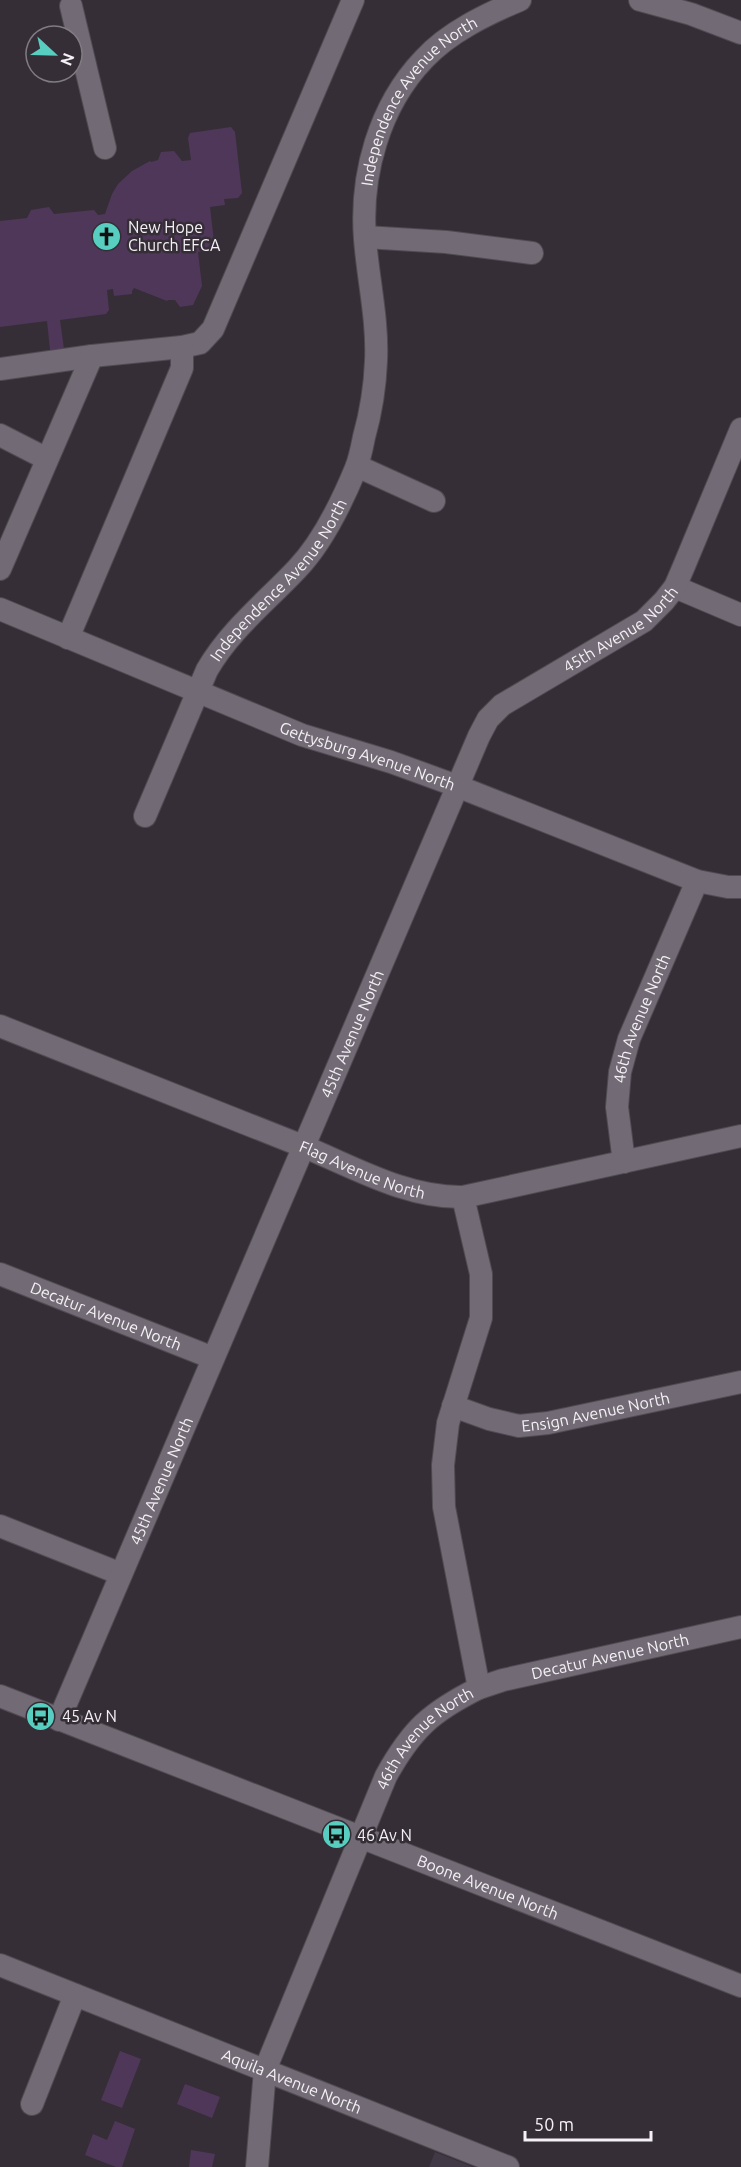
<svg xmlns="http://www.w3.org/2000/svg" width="741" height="2167" viewBox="0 0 741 2167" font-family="Ubuntu,sans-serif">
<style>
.built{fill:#423947}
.building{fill:#4f3759}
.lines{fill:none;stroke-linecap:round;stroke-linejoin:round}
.minor-casing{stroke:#504b52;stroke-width:24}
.minor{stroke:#726b75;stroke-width:22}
.labels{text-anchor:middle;stroke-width:5;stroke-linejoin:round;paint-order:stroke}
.street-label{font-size:16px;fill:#f4f0f6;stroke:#352e37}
.poi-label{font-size:16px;fill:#f4f0f6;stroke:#352e37;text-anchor:start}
</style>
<rect width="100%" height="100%" fill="#352e37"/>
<path class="built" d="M435 2152 473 2167H429Z"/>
<g class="building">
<path d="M231 127 235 132 242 193 238 198 224 199 225 205 210 207 215 250 198 252 202 286 193 305 180 307 175 300H168L167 301 134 288 132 291V294L114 296 113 289 107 290 109 310 106 314 60 320 64 349 50 350 47 321 0 327V221L27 218 31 210 49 207 54 214 94 210 98 215 105 214 112 194 118 184 132 171 150 161 151 162 158 160 161 152 174 151 182 161 191 160 188 138 190 133Z"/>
<path d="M120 2051 141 2059 122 2108 101 2100Z"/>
<path d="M185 2084 220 2097 212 2118 177 2104Z"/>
<path d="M115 2121 135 2129 122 2167H116L85 2155 93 2134 107 2140Z"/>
<path d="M191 2150 215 2154 212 2167H189Z"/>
</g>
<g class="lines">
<defs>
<g id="minor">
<path d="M640 0 691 14 741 33"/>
<path d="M71 6 105 148"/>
<path d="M365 237 446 242 532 253"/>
<path d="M0 369 92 356 182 347 200 343 213 329 353 0"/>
<path d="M0 435 47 459"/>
<path d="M357 466 434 501"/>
<path d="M0 569 92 356"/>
<path d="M675 587 741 615"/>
<path id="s1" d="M0 609 302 735 391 762 457 786 697 881 728 887H741"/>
<path d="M68 638 182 368V347"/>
<path id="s2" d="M145 816 207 670C230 630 266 602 297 569 323 542 342 502 356 468 360 458 362 447 364 437 371 412 375 387 376 361 378 320 368 279 365 239 360 175 379 106 424 59 449 32 487 14 520 0"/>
<path id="s3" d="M0 1026C100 1065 200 1105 300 1145 352 1166 405 1198 463 1197L741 1136"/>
<path id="s4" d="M624 1162 617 1107 620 1072 629 1039 697 881"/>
<path id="s5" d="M0 1274 213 1358"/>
<path id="s6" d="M453 1406 489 1419 519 1426 548 1423 741 1382"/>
<path d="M0 1526 121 1574"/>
<path id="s7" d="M479 1688 503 1680 741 1627"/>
<path id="s8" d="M0 1696 741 1986"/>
<path id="s9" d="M59 1720 479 736 488 719 502 705 644 621 664 601 675 587 684 566 741 429"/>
<path id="s10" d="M0 1965 508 2167"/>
<path d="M32 2104 75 1995"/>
<path id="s11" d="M257 2167 265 2070 386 1776C412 1729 431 1712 479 1688L444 1507 443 1465 448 1423 481 1318V1274L463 1197"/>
</g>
</defs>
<use href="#minor" class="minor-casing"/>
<use href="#minor" class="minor"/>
</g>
<defs>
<symbol id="church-disc" viewBox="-11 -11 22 22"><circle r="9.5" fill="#58cec0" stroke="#352e37"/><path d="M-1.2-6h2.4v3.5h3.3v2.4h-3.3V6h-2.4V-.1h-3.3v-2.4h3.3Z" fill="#111"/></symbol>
<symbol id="bus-disc" viewBox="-11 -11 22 22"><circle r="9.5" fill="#58cec0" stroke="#352e37"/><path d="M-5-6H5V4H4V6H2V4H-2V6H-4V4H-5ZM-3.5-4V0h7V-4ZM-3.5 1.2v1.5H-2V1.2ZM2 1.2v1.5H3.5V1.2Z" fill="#111"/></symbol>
</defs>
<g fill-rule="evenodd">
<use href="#church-disc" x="90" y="220" width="33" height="33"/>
<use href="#bus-disc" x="24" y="1700" width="33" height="33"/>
<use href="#bus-disc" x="320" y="1818" width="33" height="33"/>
</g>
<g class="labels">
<g class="street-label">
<text dy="6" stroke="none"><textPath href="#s2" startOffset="800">Independence Avenue North</textPath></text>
<text dy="6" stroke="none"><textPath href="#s2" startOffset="274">Independence Avenue North</textPath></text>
<text dy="6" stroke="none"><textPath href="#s9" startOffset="1250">45th Avenue North</textPath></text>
<text dy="6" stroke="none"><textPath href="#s1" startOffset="396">Gettysburg Avenue North</textPath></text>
<text dy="6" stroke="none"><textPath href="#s4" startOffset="148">46th Avenue North</textPath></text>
<text dy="6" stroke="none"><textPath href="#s9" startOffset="746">45th Avenue North</textPath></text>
<text dy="6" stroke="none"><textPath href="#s3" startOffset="390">Flag Avenue North</textPath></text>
<text dy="6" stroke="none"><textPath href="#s5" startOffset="114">Decatur Avenue North</textPath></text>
<text dy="6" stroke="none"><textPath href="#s6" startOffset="147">Ensign Avenue North</textPath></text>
<text dy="6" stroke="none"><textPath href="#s9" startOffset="260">45th Avenue North</textPath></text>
<text dy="6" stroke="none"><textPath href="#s7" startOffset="135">Decatur Avenue North</textPath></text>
<text dy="6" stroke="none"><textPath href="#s11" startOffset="470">46th Avenue North</textPath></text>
<text dy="6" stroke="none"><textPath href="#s8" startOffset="524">Boone Avenue North</textPath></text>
<text dy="6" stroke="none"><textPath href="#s10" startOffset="314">Aquila Avenue North</textPath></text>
</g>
<g class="poi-label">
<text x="128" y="233">New Hope<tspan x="128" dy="18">Church EFCA</tspan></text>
<text x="62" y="1722">45 Av N</text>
<text x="357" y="1841">46 Av N</text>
</g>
</g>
<g transform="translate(54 54) rotate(112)"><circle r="28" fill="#352e37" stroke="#817c83" stroke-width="1.5"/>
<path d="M0-4.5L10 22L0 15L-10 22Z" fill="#58cec0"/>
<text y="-9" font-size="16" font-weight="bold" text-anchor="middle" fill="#f4f0f6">N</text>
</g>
<path d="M525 2131v9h126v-9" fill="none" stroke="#f4f0f6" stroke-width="3"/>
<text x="534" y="2131" font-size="18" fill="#f4f0f6" stroke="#352e37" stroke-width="4.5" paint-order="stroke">50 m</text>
</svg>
